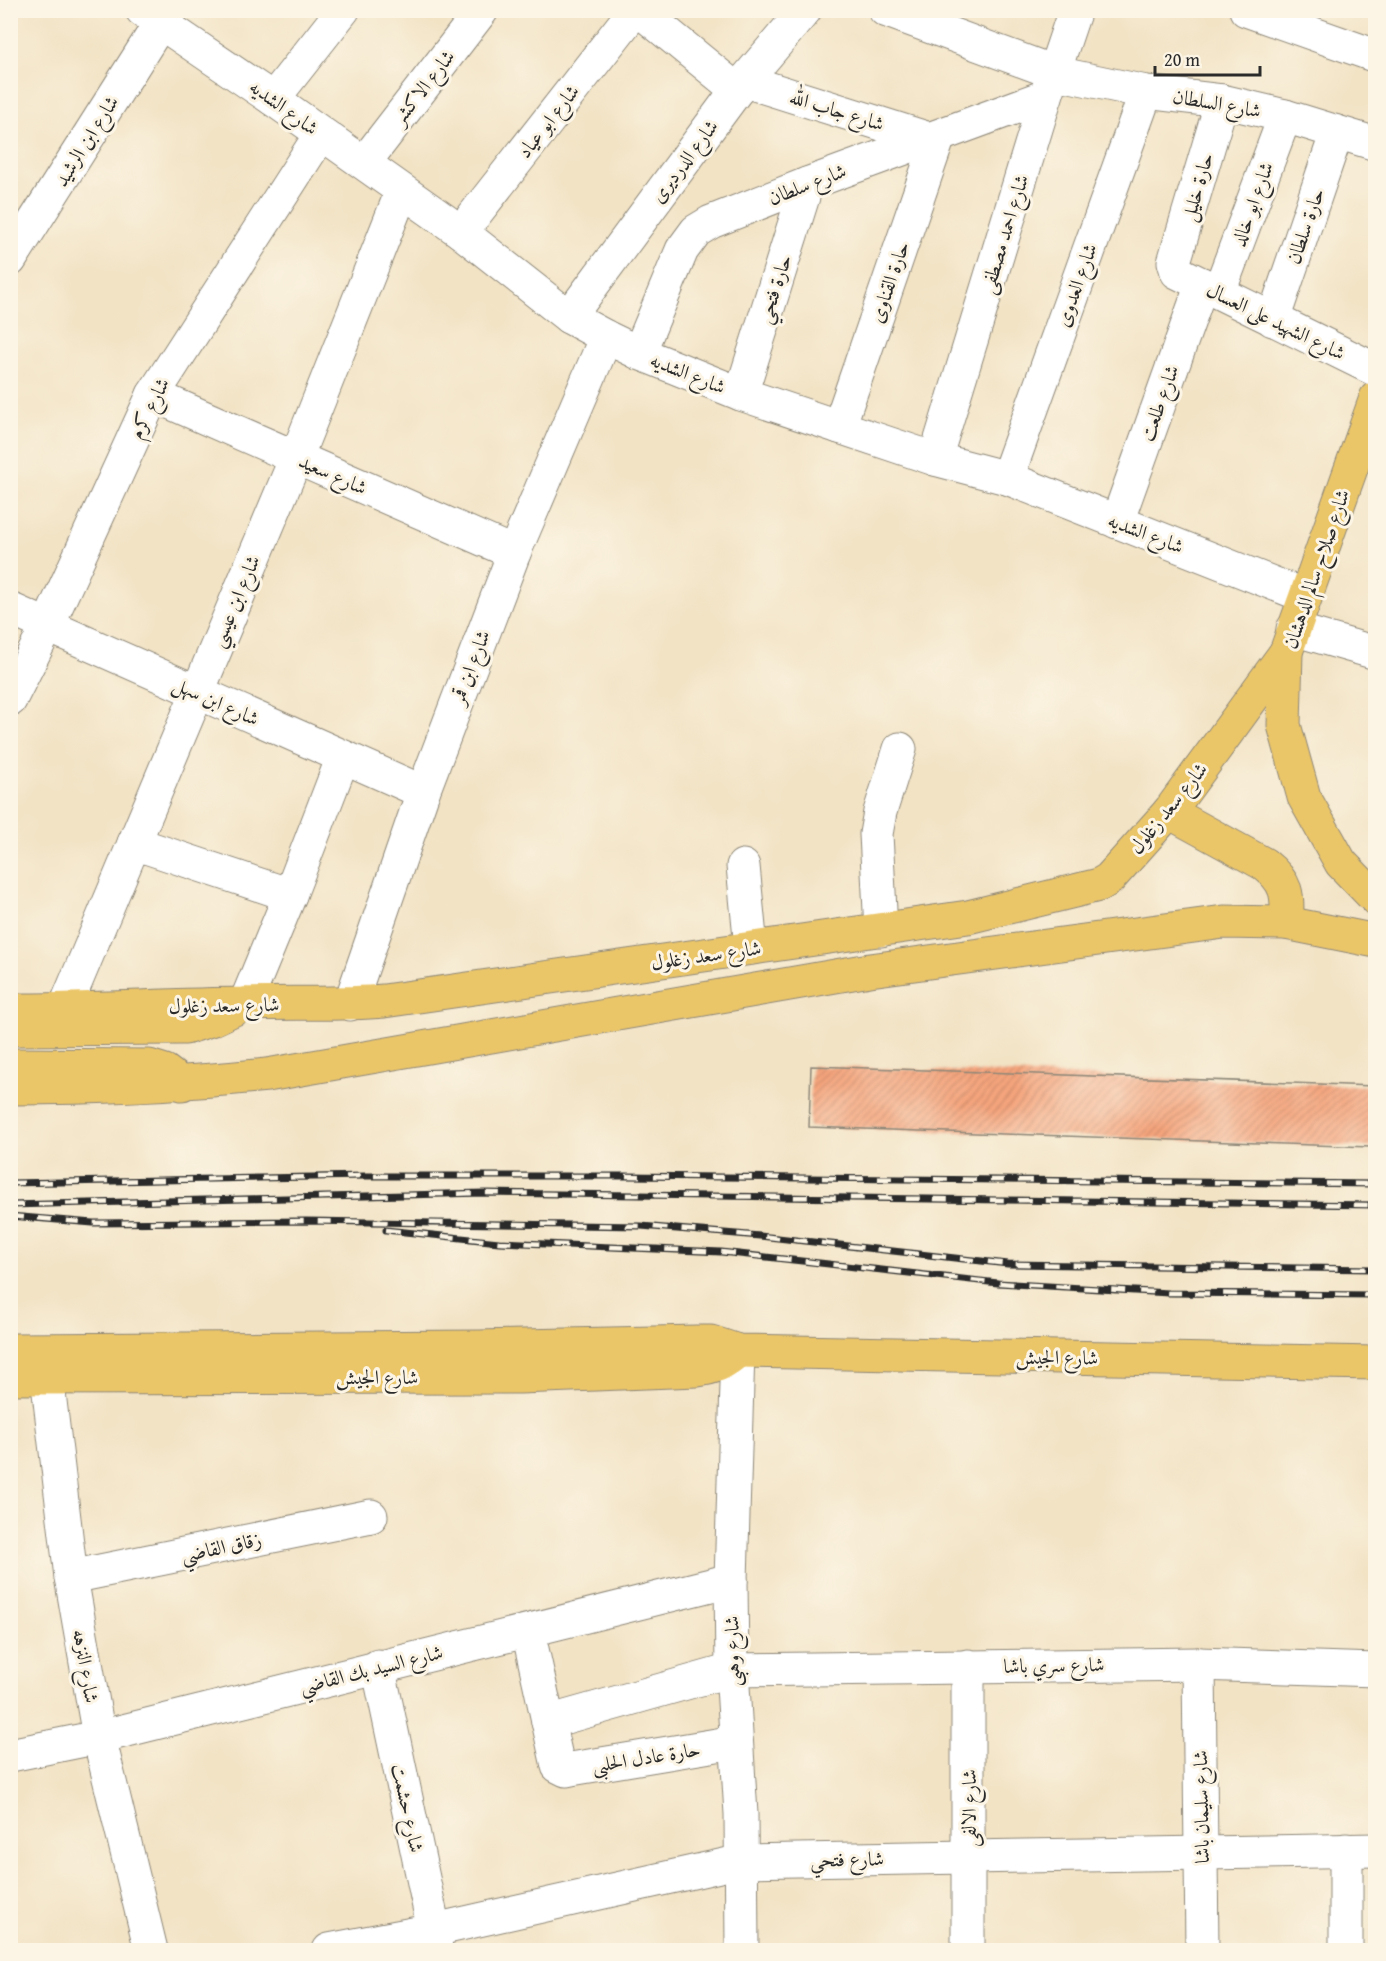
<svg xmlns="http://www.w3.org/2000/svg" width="1386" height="1961" viewBox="0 0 1386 1961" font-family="'Gentium Book Plus',Amiri,serif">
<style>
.building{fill:url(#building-hatch)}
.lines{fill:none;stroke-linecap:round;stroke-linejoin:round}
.minor-casing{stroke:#8e8778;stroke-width:35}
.major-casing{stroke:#8e8778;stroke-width:35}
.highway-casing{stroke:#8e8778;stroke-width:35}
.minor{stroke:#fff;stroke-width:33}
.major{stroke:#ebc669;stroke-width:33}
.highway{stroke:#ebc669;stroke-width:33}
.rail-casing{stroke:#2b2b2b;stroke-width:7}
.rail{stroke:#fcf5e5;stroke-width:4.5;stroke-dasharray:14;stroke-linecap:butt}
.labels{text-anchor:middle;stroke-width:6;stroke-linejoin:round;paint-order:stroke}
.street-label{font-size:20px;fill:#2b2b2b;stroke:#fcf5e5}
</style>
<defs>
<pattern id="building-hatch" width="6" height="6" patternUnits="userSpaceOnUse" patternTransform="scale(1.5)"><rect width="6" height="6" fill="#f6a57d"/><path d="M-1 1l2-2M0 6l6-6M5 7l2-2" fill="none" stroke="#c78767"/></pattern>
</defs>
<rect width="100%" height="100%" fill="#fcf5e5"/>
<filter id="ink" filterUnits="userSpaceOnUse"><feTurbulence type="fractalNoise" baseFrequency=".0167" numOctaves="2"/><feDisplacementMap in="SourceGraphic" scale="12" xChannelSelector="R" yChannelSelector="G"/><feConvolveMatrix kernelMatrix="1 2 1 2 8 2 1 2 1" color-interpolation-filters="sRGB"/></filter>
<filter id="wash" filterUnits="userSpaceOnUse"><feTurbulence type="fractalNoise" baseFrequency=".008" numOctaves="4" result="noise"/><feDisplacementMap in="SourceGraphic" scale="24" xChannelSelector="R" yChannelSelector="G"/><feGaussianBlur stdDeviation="1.35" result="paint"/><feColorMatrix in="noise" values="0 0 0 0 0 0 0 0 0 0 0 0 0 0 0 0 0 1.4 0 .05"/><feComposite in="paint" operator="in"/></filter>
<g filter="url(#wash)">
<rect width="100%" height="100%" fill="#f2e3c5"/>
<g id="blocks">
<path class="building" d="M811 1066 1374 1086 1371 1147 809 1127Z"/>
</g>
</g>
<g filter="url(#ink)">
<use href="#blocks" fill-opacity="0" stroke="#8e8778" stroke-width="1.5"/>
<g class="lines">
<defs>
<g id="minor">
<path d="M142 10 273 99 461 232 569 317 606 337 639 353 741 394 935 459 1007 478 1305 596"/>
<path d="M639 10 737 90"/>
<path d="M885 10 1056 73 1146 92 1222 101 1285 116 1376 144"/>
<path d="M1246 10 1376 56"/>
<path d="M745 81 929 139"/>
<path d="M273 99 343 10"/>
<path d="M1222 101 1174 262 1177 272 1376 370"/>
<path d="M364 163 482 10"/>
<path d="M461 232 635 10"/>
<path d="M10 260 161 22 171 10"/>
<path d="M1219 292 1285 116"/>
<path d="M569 317 737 90 805 10"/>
<path d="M1273 320 1337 132"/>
<path d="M639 353 682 250 696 231 711 222 807 184 1046 96"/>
<path d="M741 394 807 184"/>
<path d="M153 395 514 553"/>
<path d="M839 427 939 136"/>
<path d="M935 459 1046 96 1075 10"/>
<path d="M1007 478 1146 92"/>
<path d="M1117 522 1202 284"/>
<path d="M10 609 423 792"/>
<path d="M1293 629 1376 653"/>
<path d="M10 700 47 627 153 395 321 134"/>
<path d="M134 843 290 895"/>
<path d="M743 866 751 948"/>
<path d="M881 930 876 834 880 812 900 749"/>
<path d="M245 1004 290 895 343 757"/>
<path d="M350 1004 423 792 514 553 606 337"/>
<path d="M64 1010 296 458 402 191"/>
<path d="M738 1351 731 1580 732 1670 741 1814 742 1950"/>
<path d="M47 1376 71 1577 99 1737 151 1950"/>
<path d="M71 1577 371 1516"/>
<path d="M528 1631 558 1766 566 1770 571 1769 735 1742"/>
<path d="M1199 1664 1202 1950"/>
<path d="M378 1666 434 1930 436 1950"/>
<path d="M548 1722 732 1670 1199 1664 1376 1670"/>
<path d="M10 1755 99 1737 731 1580"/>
<path d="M329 1950 434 1930 742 1861 1376 1850"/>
<path d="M968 1950V1666"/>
<path d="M1346 1950V1850"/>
</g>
<g id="major">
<path d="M1376 398 1286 652 1284 725 1304 797 1341 863 1376 899"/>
<path d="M1169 812 1264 864C1287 882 1289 895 1286 923"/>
<path d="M10 1010C88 1010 165 1005 243 1004 290 1002 337 1005 384 1001L968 917 1099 885 1109 879 1169 812 1286 652"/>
<path d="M10 1088C97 1088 181 1084 267 1075L870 970 1224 922 1286 923 1376 941"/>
<path d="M10 1350 479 1347 696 1342H711L738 1351 1376 1363"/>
<path d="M10 1378 520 1377 697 1370C714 1368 725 1363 738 1351"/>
</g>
<g id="highway">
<path d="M10 1029 185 1028 213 1019 245 1004"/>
<path d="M10 1065 149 1066 165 1071 182 1084"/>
</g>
</defs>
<use href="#minor" class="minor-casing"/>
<use href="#major" class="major-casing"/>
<use href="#highway" class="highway-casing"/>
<use href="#minor" class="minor"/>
<use href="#major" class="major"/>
<use href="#highway" class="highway"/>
<defs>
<g id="rail">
<path d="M10 1183 366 1176H625L1376 1184"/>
<path d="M10 1205 484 1193 1376 1205"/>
<path d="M10 1216 93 1223 306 1221 641 1226 760 1236 1008 1264 1376 1269"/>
<path d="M386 1230 499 1242 721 1252 998 1283 1169 1293 1376 1295"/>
</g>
</defs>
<use href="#rail" class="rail-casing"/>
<use href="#rail" class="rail"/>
</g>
</g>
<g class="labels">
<g class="street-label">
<text transform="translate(423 87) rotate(-52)" y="7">شارع الاكشر</text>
<text transform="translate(1217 103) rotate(10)" y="7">شارع السلطان</text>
<text transform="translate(284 107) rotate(36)" y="7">شارع الشديه</text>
<text transform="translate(837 110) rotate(17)" y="7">شارع جاب الله</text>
<text transform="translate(548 121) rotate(-52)" y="7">شارع ابو عياد</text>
<text transform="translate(86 141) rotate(-58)" y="7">شارع ابن الرشيد</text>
<text transform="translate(684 161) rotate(-53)" y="7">شارع الدرديرى</text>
<text transform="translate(807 184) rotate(-21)" y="7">شارع سلطان</text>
<text transform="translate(1197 187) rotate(-74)" y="7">حارة خليل</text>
<text transform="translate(1252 204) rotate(-70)" y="7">شارع ابو خالد</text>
<text transform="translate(1305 226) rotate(-71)" y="7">حارة سلطان</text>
<text transform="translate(1004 234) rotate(-73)" y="7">شارع احمد مصطفى</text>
<text transform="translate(889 282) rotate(-71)" y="7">حارة القناوى</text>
<text transform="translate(1076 285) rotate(-70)" y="7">شارع العدوى</text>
<text transform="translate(774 289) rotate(-72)" y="7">حارة فتحي</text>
<text transform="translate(1276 321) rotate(26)" y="7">شارع الشهيد على العسال</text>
<text transform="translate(688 373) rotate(22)" y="7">شارع الشديه</text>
<text transform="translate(1159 403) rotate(-70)" y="7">شارع طلعت</text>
<text transform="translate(149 408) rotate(-63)" y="7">شارع كرم</text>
<text transform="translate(333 474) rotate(24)" y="7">شارع سعيد</text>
<text transform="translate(1146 533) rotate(21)" y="7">شارع الشديه</text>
<text transform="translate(1316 569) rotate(-71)" y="7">شارع صلاح سالم الدهشان</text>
<text transform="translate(235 601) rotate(-67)" y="7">شارع ابن عيسي</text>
<text transform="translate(470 667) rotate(-69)" y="7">شارع ابن قمر</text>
<text transform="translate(216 701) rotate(24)" y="7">شارع ابن سهل</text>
<text transform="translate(1168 808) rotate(-51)" y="7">شارع سعد زغلول</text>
<text transform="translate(706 955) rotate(-8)" y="7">شارع سعد زغلول</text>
<text transform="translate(224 1005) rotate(-1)" y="7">شارع سعد زغلول</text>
<text transform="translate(1057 1357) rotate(1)" y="7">شارع الجيش</text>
<text x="377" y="1384">شارع الجيش</text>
<text transform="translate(221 1547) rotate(-12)" y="7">زقاق القاضي</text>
<text transform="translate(732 1651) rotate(-91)" y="7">شارع وهبى</text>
<text transform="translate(1054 1665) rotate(-1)" y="7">شارع سري باشا</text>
<text transform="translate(86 1666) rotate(80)" y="7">شارع النزهه</text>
<text transform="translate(371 1669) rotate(-14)" y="7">شارع السيد بك القاضي</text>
<text transform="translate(646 1757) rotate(-9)" y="7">حارة عادل الحلبى</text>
<text transform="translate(1201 1807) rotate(-91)" y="7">شارع سليمان باشا</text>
<text transform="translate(408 1808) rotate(78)" y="7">شارع حشمت</text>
<text transform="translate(969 1808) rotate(-90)" y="7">شارع الالفى</text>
<text transform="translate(847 1859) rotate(-1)" y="7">شارع فتحي</text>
</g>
</g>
<rect width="1386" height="1961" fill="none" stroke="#fcf5e5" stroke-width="36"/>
<path d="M1155 66v9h105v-9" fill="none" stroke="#2b2b2b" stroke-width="3"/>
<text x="1164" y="66" font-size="18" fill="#2b2b2b" stroke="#fcf5e5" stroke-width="4.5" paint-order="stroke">20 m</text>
</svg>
